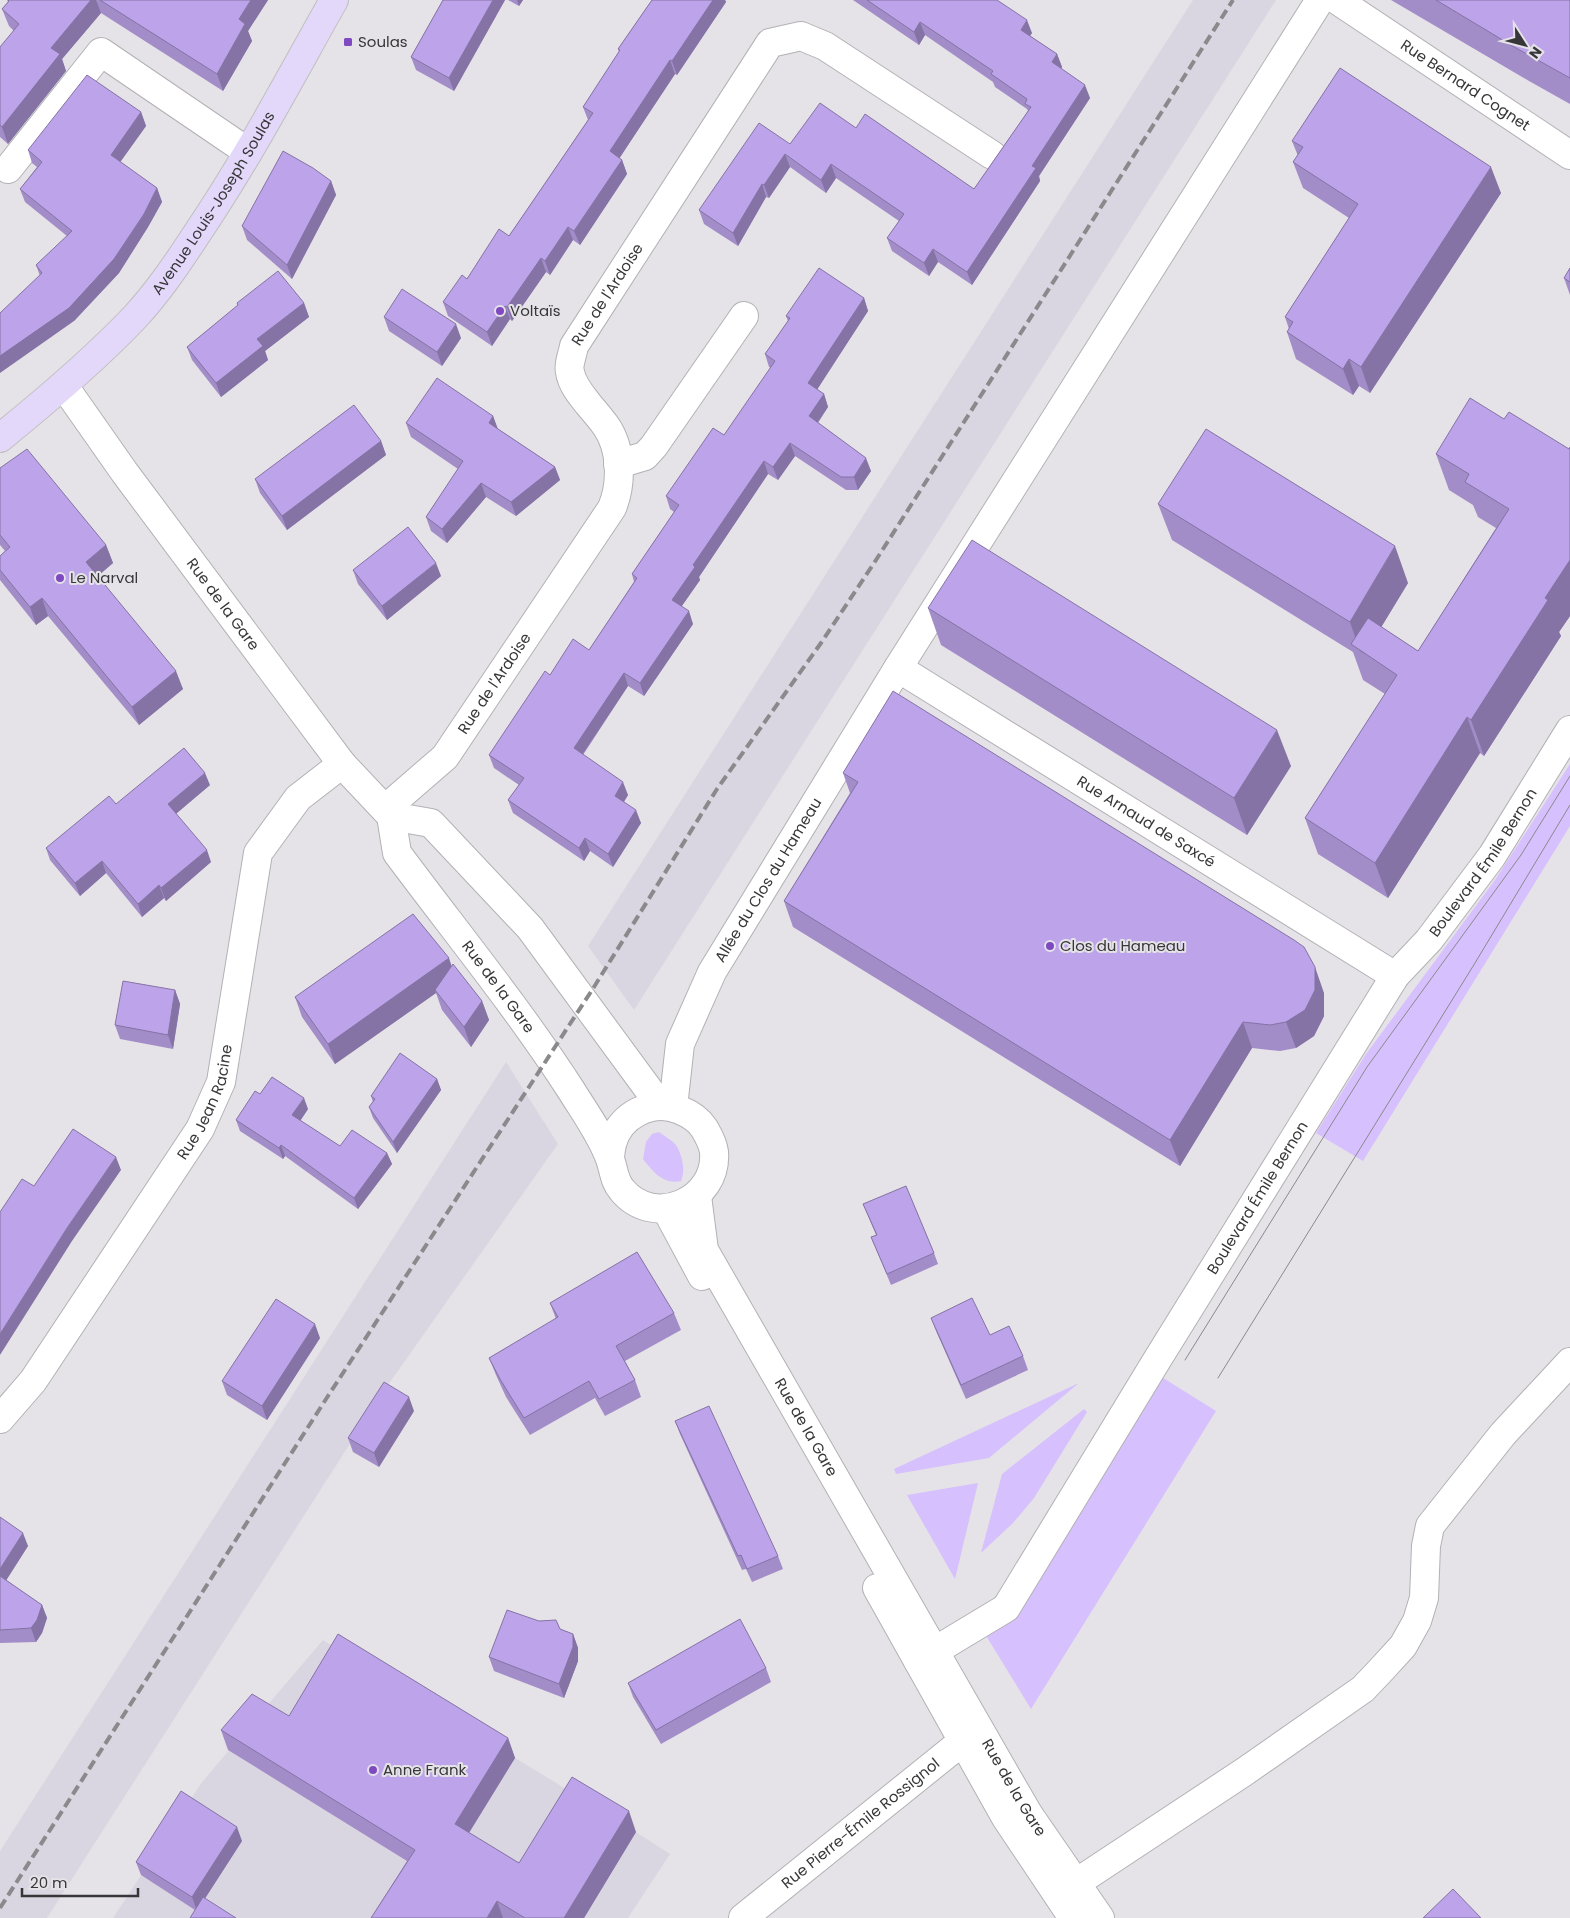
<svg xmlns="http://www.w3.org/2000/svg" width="1570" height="1918" viewBox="0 0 1570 1918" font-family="Poppins,sans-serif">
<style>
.built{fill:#dad6e1}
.green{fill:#d6c0fd}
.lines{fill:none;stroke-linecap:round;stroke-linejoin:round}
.minor-casing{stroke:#b2b1b5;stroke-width:30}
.major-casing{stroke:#bfbfbf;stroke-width:30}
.minor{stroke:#fff;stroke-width:28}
.major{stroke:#e3d7fa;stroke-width:28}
.tram{stroke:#8b898c;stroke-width:1}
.rail{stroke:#8b898c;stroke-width:4;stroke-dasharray:10 5;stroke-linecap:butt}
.wall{fill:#a38dc9}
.shaded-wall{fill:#8473a4}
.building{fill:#bda4ea;stroke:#8473a4}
.poi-dot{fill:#7e49c1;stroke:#e5e3e7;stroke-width:2}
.labels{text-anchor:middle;stroke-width:4;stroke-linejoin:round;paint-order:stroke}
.poi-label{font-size:15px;fill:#373638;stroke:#e5e3e7;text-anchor:start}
.street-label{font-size:15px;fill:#373638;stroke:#e5e3e7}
</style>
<rect width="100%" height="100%" fill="#e5e3e7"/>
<g class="built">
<path d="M1193 0H1276L634 1010 588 946Z"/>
<path d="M506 1062 558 1144 383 1392 47 1918H0V1851Z"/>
<path d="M323 1640 636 1832 670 1854 628 1918H113L202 1782Z"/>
</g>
<g class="green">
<path d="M1570 764V826L1363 1161 1316 1133 1366 1054 1495 880Z"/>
<path d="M659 1132C664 1136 672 1140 676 1145 682 1155 686 1170 681 1181 664 1185 653 1172 643 1159L646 1142 652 1134Z"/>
<path d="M1160 1376 1216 1411 1031 1709 985 1634Z"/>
<path d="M1079 1383 989 1458 896 1474 894 1469Z"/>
<path d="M1084 1409 1087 1412 1034 1498 1013 1523 981 1553 1002 1474Z"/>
<path d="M978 1483 955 1579 907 1495Z"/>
</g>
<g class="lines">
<defs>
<g id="minor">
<path id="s1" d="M1337 0 1570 155"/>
<path d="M8 169 101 52 248 152"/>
<path id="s2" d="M64 386 125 473 342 764 391 816 397 853C455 931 518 1008 571 1090 584 1111 602 1136 610 1159 614 1170 614 1181 622 1190 654 1229 718 1201 714 1152 713 1143 708 1135 704 1128 698 1119 690 1114 680 1110 653 1098 619 1115 612 1144 611 1149 610 1154 610 1159"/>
<path d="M618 464 645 456 654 446 744 316"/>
<path id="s3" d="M898 668 1395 976"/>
<path id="s4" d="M385 809 445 757 612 508C622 484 622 449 606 426 601 419 595 412 589 405 582 396 572 385 570 372 568 365 573 353 574 346L770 43 801 36 825 46 992 155"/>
<path d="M391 816 431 823 530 928 660 1105"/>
<path id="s5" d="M673 1107 680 1044 712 972 898 668 1320 0"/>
<path id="s6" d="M697 1196 704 1250 1008 1779 1029 1815 1100 1918"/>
<path d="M666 1209 702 1276"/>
<path id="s7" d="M0 1419 33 1381 200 1129 221 1082 258 853 298 798 342 764"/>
<path d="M877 1588 1006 1818 1073 1918"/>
<path id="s8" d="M918 1661 1006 1608 1157 1360 1395 976 1429 940 1492 856 1570 730"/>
<path d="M1076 1883 1244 1772 1363 1689 1381 1670 1403 1646 1417 1621 1424 1598 1426 1546 1430 1526 1503 1434 1570 1362"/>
<path id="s9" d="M743 1918 963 1741 977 1732"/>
</g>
<g id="major">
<path id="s10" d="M0 438C47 400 93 361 135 317 159 291 179 261 198 232 248 158 290 78 334 0"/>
</g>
</defs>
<use href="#minor" class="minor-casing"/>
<use href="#major" class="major-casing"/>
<use href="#minor" class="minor"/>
<use href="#major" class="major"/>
<g class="tram">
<path d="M1185 1360 1367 1067 1521 855 1570 776"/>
<path d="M1218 1378 1475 963 1570 805"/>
</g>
<path class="rail" d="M0 1908 328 1396 594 987 717 789 821 643 876 560 1233 0"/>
</g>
<g class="wall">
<path d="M7 0H268L248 31 252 41 223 91 101 13 62 59 66 71 8 144 0 137V47L14 31 9 26 2 9 8 2Z"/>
<path d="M443 0H505L454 91 416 70 411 57Z"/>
<path d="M508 0H523L519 6Z"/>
<path d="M652 0H725L726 2 677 75 675 74 619 158 622 160 627 174 580 245 573 240 550 275 546 272 512 321 510 319 492 346 448 316 443 302 509 236 588 120 583 107 619 52 618 49Z"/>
<path d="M853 0H997L1032 33 1030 36 1057 54 1062 67 1061 69 1090 98 1039 176 1040 181 972 285 938 262 929 276 892 251 887 238 899 221 836 178 826 193 790 167 769 198 766 197 738 246 704 224 699 210 790 144 856 128 974 189 1028 111 1027 109 995 87 993 82 925 35 919 45Z"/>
<path d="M1391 0H1570V104L1529 81Z"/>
<path d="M141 112 146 126 120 162 157 188 162 202 148 227 119 273 74 321 40 276 36 265 67 236 25 202 20 189 37 167 32 163 28 150Z"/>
<path d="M1292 141 1501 193 1370 393 1359 386 1353 395 1296 359 1287 332 1289 329 1285 317 1349 218 1303 188 1293 162 1298 156Z"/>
<path d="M331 181 336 195 292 279 247 240 242 226Z"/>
<path d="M1570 268V295L1564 278Z"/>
<path d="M864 298 868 311 817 389 824 394 828 407 818 423 871 471 858 490H846L795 456 778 480 768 474 699 577 700 580 681 607 693 624 644 696 628 686 583 755 628 795 624 802 641 823 613 867 590 851 584 861 513 813 508 800 519 785 494 768 489 755 550 675 589 650 634 582 632 574 674 512 670 509 666 496 724 435 771 368 769 367 765 354 788 321 786 316Z"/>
<path d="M237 303H304L309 317 265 351 268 360 221 397 192 360 187 347 238 306Z"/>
<path d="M384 317 461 338 442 366 389 331Z"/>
<path d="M493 416 498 429 555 467 560 480 516 516 486 497 447 543 431 531 426 517 458 469 411 437 406 423Z"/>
<path d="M1504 419 1569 449 1570 447V616L1559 632 1561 636 1484 756 1480 753 1388 898 1318 854 1305 818 1385 694 1363 680 1353 652 1172 540 1158 504 1408 583 1381 627 1418 651 1496 528 1478 517 1473 505 1449 490 1436 454Z"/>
<path d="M381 441 386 455 287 530 260 493 255 479Z"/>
<path d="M0 468 106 545 113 563 98 576 183 689 139 725 48 616 36 625 0 580V556L5 551 0 545Z"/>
<path d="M353 570 441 576 387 620 358 584Z"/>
<path d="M928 608 1291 766 1247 835 941 645Z"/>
<path d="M843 773 1324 993V1016L1314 1036 1296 1048 1280 1051 1252 1048 1180 1166 793 927 784 901 850 793Z"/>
<path d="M210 785 176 814 211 862 166 901 164 898 142 917 106 873 80 896 50 860 46 848 116 804Z"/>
<path d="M452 966 482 1001 489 1020 471 1047 442 1010 436 993 335 1064 302 1017 295 997Z"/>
<path d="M175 990 180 1004 173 1049 120 1039 115 1025Z"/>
<path d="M437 1079 441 1090 397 1153 373 1118 369 1107 373 1102 371 1096Z"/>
<path d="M260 1094 308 1109 300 1121 340 1146 387 1153 392 1164 358 1209 285 1156 283 1159 240 1131 236 1120Z"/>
<path d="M863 1204 934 1253 938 1264 891 1285 871 1237 876 1235Z"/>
<path d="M550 1303 674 1313 681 1330 625 1361 635 1380 641 1397 605 1416 595 1398 530 1435 506 1397 496 1375 489 1358 556 1319Z"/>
<path d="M931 1318 990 1335 1023 1356 1028 1370 966 1399 936 1331Z"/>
<path d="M320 1338 267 1420 227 1395 222 1381Z"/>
<path d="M414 1411 379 1467 353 1452 348 1438Z"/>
<path d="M675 1421 778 1556 783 1569 752 1582 746 1569 742 1570 680 1434Z"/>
<path d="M0 1517 28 1546 6 1580 42 1605 47 1618 42 1633 36 1642 0 1643Z"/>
<path d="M560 1629 573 1634 578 1648V1661L564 1698 494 1671 489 1657Z"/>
<path d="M766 1668 771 1682 661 1744 633 1697 628 1683Z"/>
<path d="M289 1716 508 1738 515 1758 469 1833 519 1863 636 1832 584 1918H371L407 1861 228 1750 221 1730Z"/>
<path d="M242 1841 205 1898 195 1910 141 1875 136 1862Z"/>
</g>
<g class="shaded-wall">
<path d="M91 0H96L101 13 62 59 66 71 8 144 2 127 51 48Z"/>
<path d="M251 0H268L248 31 252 41 223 91 217 74 239 19Z"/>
<path d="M493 0H505L454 91 449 78Z"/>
<path d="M517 0H523L519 6Z"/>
<path d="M713 0H725L726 2 677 75 672 61Z"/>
<path d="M1027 20 1032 33 1025 43 1021 30Z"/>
<path d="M920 22 925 35 919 45 914 32Z"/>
<path d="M1057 54 1062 67 1056 76 1052 62Z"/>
<path d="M670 60 675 74 615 165 610 151Z"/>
<path d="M1085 85 1090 98 1039 176 1040 181 972 285 967 272 1032 166Z"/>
<path d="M141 112 146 126 116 168 111 155Z"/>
<path d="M785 154 790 167 769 198 764 185Z"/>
<path d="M622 160 627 174 580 245 574 231Z"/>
<path d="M831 164 836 178 826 193 821 180Z"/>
<path d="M1491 167 1501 193 1370 393 1361 367Z"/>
<path d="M331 181 336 195 292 279 287 265Z"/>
<path d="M762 184 766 197 738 246 733 233Z"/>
<path d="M157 188 162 202 148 227 119 273 74 321 0 373V356Z"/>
<path d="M568 227 573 240 550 275 545 261Z"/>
<path d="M933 249 938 262 929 276 924 263Z"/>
<path d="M541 258 546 272 512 321 507 307Z"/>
<path d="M864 298 868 311 813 396 808 383Z"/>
<path d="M304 303 309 317 265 351 268 360 221 397 216 383 257 339Z"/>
<path d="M505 306 510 319 492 346 487 332Z"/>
<path d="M456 324 461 338 442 366 437 352Z"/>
<path d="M1349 359 1359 386 1353 395 1343 369Z"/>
<path d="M824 394 828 407 813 429 809 416Z"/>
<path d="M493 416 498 430 489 423Z"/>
<path d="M381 441 386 455 287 530 282 516Z"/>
<path d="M790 443 795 456 778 480 773 467Z"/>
<path d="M866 458 871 471 858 490 854 477Z"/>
<path d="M764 461 768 474 699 577 700 580 677 613 672 600 693 565Z"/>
<path d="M555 467 560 480 516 516 511 502Z"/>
<path d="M481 483 486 497 447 543 442 529Z"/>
<path d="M106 545 113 563 93 580 86 562Z"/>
<path d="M1395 546 1408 583 1365 654 1360 651 1350 622Z"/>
<path d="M1570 560V616L1559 632 1561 636 1484 756 1471 720 1545 598Z"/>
<path d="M436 563 441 576 387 620 382 606Z"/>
<path d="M42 598 48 616 36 625 30 607Z"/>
<path d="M689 611 693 624 644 696 640 683Z"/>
<path d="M176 671 183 689 139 725 132 707Z"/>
<path d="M624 673 628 686 578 761 574 748Z"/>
<path d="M1467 717 1480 753 1388 898 1375 863Z"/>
<path d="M1277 730 1291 766 1247 835 1234 798Z"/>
<path d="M205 773 210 785 172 817 168 804Z"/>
<path d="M623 782 628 795 619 809 615 796Z"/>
<path d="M636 810 641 823 613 867 608 854Z"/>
<path d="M585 838 590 851 584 861 579 848Z"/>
<path d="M207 850 211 862 166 901 161 888Z"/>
<path d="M102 861 106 873 80 896 75 883Z"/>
<path d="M159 885 164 898 142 917 138 904Z"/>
<path d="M449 958 456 979 435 990 436 993 335 1064 328 1044Z"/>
<path d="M1315 967 1324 993V1016L1314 1036 1296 1048 1286 1022Z"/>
<path d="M175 990 180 1004 173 1049 168 1035Z"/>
<path d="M482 1001 489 1020 471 1047 464 1027Z"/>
<path d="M1243 1022 1252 1048 1180 1166 1170 1140Z"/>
<path d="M437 1079 441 1090 397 1153 393 1142Z"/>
<path d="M304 1098 308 1109 296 1127 292 1115Z"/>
<path d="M281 1145 285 1156 283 1159 279 1148Z"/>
<path d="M387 1153 392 1164 358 1209 354 1198Z"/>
<path d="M116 1157 121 1170 72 1241 0 1355V1334L67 1228Z"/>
<path d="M315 1324 320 1338 267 1420 262 1406Z"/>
<path d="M409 1397 414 1411 379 1467 374 1453Z"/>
<path d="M23 1533 28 1546 2 1587 0 1583V1569Z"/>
<path d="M42 1605 47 1618 42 1633 36 1642 31 1628Z"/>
<path d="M573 1634 578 1648V1661L564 1698 559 1684Z"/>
<path d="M508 1738 515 1758 462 1844 455 1824Z"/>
<path d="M629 1811 636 1832 584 1918H564Z"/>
<path d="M237 1827 242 1841 197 1911 192 1897Z"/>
<path d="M497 1901 503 1918H487Z"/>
</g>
<g class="building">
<path d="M8 0H91L51 48 60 54 2 127 0 125V47L19 24 2 9 9 1Z"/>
<path d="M100 0H251L239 19 245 24 217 74Z"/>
<path d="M443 0H493L449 78 411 57Z"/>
<path d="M652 0H713L672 61 670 60 610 151 622 160 574 231 568 227 545 261 541 258 507 307 505 306 487 332 443 302 462 275 467 279 499 229 509 236 535 198 593 113 583 107 620 50 618 49Z"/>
<path d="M867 0H997L1027 20 1021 30 1057 54 1052 62 1085 85 1032 166 1036 168 967 272 933 249 924 263 887 238 904 214 831 164 821 180 785 154 764 185 762 184 733 233 699 210 759 123 790 144 820 103 856 128 865 114 974 189 1031 107 1025 104 1027 99 991 74 993 71 920 22 914 32Z"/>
<path d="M1436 0H1570V78L1516 48Z"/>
<path d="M1340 68 1491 167 1361 367 1349 359 1343 369 1287 332 1293 322 1285 317 1358 204 1293 162 1303 147 1292 141Z"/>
<path d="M87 75 141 112 111 155 157 188 144 214 114 259 69 308 0 356V313L42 273 36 265 72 231 20 189 42 162 28 150Z"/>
<path d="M283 151 313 168 331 181 287 265 242 226Z"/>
<path d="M819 268 864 298 808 383 824 394 809 416 866 458 854 477H841L790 443 773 467 764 461 693 565 695 567 672 600 689 611 640 683 624 673 574 748 623 782 615 796 636 810 608 854 585 838 579 848 508 800 524 778 489 755 545 671 550 675 573 639 589 650 637 578 632 574 679 505 666 496 713 428 724 435 775 361 765 354 790 318 786 316Z"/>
<path d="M1570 268V282L1564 278Z"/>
<path d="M278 271 304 303 257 339 263 346 216 383 187 347 238 305 237 303Z"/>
<path d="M402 289 456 324 437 352 384 317Z"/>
<path d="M437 378 493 416 489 423 555 467 511 502 481 483 442 529 426 517 463 461 406 423Z"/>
<path d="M1470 398 1504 419 1509 412 1569 449 1570 447V560L1545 598 1548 600 1471 720 1467 717 1375 863 1305 818 1397 675 1351 644 1368 618 1418 651 1509 509 1465 482 1469 474 1436 454Z"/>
<path d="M354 405 381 441 282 516 255 479Z"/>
<path d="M1206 429 1395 546 1350 622 1158 504Z"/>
<path d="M27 449 106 545 86 562 176 671 132 707 42 598 30 607 0 570V556L10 547 0 535V468Z"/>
<path d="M408 527 436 563 382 606 353 570Z"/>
<path d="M972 540 1277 730 1234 798 928 608Z"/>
<path d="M893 691 1294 940 1304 947 1315 967V990L1305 1010 1286 1022 1270 1025 1243 1022 1170 1140 784 901 858 782 843 773Z"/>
<path d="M184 748 205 773 168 804 207 850 161 888 159 885 138 904 102 861 75 883 46 848 109 796 116 804Z"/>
<path d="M413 914 449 958 328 1044 295 997Z"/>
<path d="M453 964 482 1001 464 1027 435 990Z"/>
<path d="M123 981 175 990 168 1035 115 1025Z"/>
<path d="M400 1053 437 1079 393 1142 369 1107 375 1099 371 1096Z"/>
<path d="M272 1077 304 1098 292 1115 340 1146 352 1130 387 1153 354 1198 281 1145 279 1148 236 1120 255 1091 260 1094Z"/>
<path d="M73 1129 116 1157 67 1228 0 1334V1212L22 1179 34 1186Z"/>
<path d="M906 1186 934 1253 887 1274 871 1237 877 1235 863 1204Z"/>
<path d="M637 1252 674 1313 616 1346 635 1380 599 1399 589 1381 524 1418 500 1379 489 1358 558 1317 550 1303Z"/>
<path d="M972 1298 990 1335 1009 1326 1023 1356 961 1385 931 1318Z"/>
<path d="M276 1299 315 1324 262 1406 222 1381Z"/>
<path d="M384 1382 409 1397 374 1453 348 1438Z"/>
<path d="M709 1406 778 1556 747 1569 741 1555 738 1556 675 1421Z"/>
<path d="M0 1517 23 1533 0 1569Z"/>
<path d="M0 1576 42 1605 37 1620 31 1628 0 1630Z"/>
<path d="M507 1610 539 1621 556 1620 560 1629 573 1634V1647L559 1684 489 1657Z"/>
<path d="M740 1619 766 1668 656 1730 628 1683Z"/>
<path d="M338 1634 508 1738 455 1824 519 1863 572 1777 629 1811 564 1918H525L497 1901 487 1918H371L415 1850 221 1730 252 1694 289 1716Z"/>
<path d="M181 1791 237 1827 192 1897 136 1862Z"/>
<path d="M1453 1889 1481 1918H1423Z"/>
<path d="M203 1897 236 1918H190Z"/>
</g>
<g class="poi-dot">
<rect x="343" y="37" width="10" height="10" rx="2.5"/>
<circle cx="500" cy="311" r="5"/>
<circle cx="60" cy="578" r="5"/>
<circle cx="1050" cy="946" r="5"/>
<circle cx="373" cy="1770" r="5"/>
</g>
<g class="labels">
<g class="poi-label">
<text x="358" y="47">Soulas</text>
<text x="510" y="316">Voltaïs</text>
<text x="70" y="583">Le Narval</text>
<text x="1060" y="951">Clos du Hameau</text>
<text x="383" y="1775">Anne Frank</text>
</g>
<g class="street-label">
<text dy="5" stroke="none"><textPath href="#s1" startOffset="154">Rue Bernard Cognet</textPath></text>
<text dy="5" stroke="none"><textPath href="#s10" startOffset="320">Avenue Louis-Joseph Soulas</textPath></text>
<text dy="5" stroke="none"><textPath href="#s4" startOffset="618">Rue de l'Ardoise</textPath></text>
<text dy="5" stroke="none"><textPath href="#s2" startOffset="270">Rue de la Gare</textPath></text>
<text dy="5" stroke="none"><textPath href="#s4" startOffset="168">Rue de l'Ardoise</textPath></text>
<text dy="5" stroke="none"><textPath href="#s3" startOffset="292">Rue Arnaud de Saxcé</textPath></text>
<text dy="5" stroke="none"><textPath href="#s8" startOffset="989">Boulevard Émile Bernon</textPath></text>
<text dy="5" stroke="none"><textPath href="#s5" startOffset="250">Allée du Clos du Hameau</textPath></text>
<text dy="5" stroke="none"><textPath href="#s2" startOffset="746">Rue de la Gare</textPath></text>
<text dy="5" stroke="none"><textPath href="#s7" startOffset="380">Rue Jean Racine</textPath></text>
<text dy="5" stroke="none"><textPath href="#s8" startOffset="584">Boulevard Émile Bernon</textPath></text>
<text dy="5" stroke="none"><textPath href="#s6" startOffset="259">Rue de la Gare</textPath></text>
<text dy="5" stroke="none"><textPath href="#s6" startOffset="675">Rue de la Gare</textPath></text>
<text dy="5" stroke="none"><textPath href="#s9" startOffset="151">Rue Pierre-Émile Rossignol</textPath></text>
</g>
</g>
<g transform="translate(1525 45) rotate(126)" stroke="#e5e3e7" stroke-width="4" paint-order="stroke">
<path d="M0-4L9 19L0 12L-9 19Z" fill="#373638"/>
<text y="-8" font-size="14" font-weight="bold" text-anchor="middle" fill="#373638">N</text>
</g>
<path d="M22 1888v8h116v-8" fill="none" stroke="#373638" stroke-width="2.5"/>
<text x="30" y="1888" font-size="15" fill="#373638" stroke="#e5e3e7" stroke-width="4" paint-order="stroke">20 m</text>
</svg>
